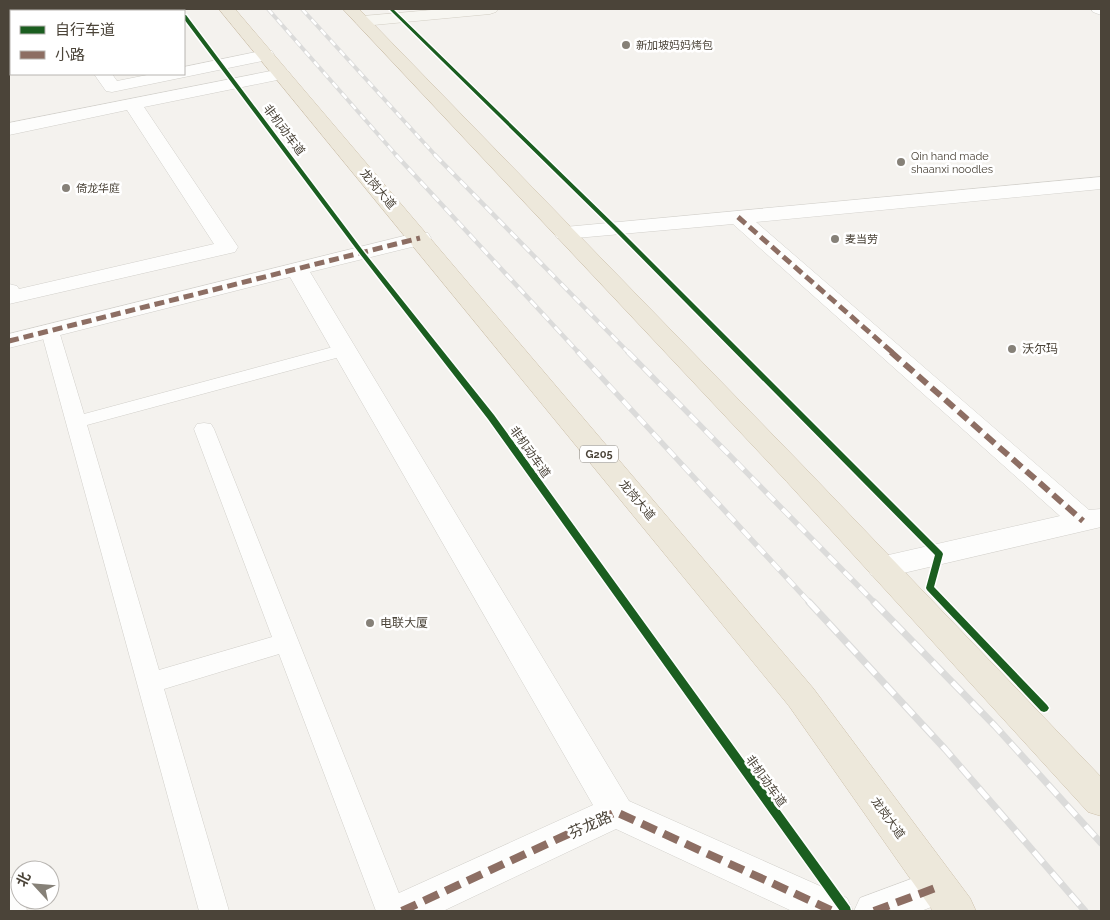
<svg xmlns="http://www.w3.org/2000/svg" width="1110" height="920" viewBox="0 0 1110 920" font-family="Raleway,'Noto Sans SC',sans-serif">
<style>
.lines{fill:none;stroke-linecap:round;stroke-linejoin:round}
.lane-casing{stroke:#d2d0cb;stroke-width:1}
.street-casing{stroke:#d2d0cb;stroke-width:1}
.secondary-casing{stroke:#d3cfc5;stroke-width:1}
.highway-casing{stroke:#ccbfa9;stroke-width:1}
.lane{fill:#fdfdfc;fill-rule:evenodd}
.street{fill:#fdfdfc;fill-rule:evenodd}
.secondary{fill:#f7f6f1;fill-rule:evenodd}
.highway{fill:#ede8db;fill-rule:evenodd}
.rail-far3-casing{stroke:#dbdbda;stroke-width:4}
.rail-far2-casing{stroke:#dbdbda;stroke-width:4.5}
.rail-far1-casing{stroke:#dbdbda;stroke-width:5.5}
.rail-casing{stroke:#dbdbda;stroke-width:7}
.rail-far3{stroke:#fff;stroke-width:2.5;stroke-dasharray:7;stroke-linecap:butt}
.rail-far2{stroke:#fff;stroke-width:3;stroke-dasharray:9;stroke-linecap:butt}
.rail-far1{stroke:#fff;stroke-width:4;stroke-dasharray:11;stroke-linecap:butt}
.rail{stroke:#fff;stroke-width:5;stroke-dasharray:14;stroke-linecap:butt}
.quiet-far2{stroke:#8d6e63;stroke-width:5;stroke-dasharray:10 5;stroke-linecap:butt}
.quiet-far1{stroke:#8d6e63;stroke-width:6;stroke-dasharray:12 6;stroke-linecap:butt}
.quiet{stroke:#8d6e63;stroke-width:8;stroke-dasharray:16 8;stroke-linecap:butt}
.cycleway-casing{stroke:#fff;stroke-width:3}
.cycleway{fill:#1b5e20;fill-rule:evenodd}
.poi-dot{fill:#868178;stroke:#fff;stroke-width:2}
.labels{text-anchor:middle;stroke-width:5;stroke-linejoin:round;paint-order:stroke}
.far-poi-label{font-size:11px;fill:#4b4439;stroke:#fff;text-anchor:start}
.shield{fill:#fff;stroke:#817c74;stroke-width:1}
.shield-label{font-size:11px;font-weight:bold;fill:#4b4439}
.street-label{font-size:12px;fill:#4b4439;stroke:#fff}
.poi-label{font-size:12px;fill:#4b4439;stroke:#fff;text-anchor:start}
.near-street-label{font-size:15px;fill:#4b4439;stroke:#fff}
</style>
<rect width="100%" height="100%" fill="#f4f2ee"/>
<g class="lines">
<defs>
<g id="lane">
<path d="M50 325 57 327 59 331 84 414 344 344 351 346 354 350 351 354 87 425 159 670 272 637 194 429 197 424 204 423 211 424 214 429 406 911H376L279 654 164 689 229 911H199L41 331 43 327Z"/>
<path d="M9 877 20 881V900H25L27 911H9Z"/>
</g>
<g id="street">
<path d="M47 9H63L65 11H49Z"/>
<path d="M1091 9H1101V15L1093 12Z"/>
<path d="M266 50 272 51 274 55 272 59 112 92 106 91 94 74H112L117 81 152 74H184V67Z"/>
<path d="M281 69 287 70 290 74 287 78 144 107 238 247 235 252 9 304V284L17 286 19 289 214 244 127 110 9 135V123Z"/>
<path d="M1101 177V189L756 222 1089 510 1101 509V527L882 578 871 575 867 567 871 559 1060 516 733 224 565 239 557 238 554 233 557 228 565 227Z"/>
<path d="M420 232 428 233 431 238 428 243 310 272 629 801 847 898 853 911H792L616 829 443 911H382L388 898 593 805 290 277 9 348V334Z"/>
<path d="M938 869 952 875 957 887 952 899 921 911H854L860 898Z"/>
</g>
<path id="secondary" d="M443 9H498L496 12 490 14 363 26 357 24 355 21 357 18 363 16Z"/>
<g id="highway">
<path d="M219 9H235L813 688 970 898 976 911H933L789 706Z"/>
<path d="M343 9H359L807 470 1101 777V816L1088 812 787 482Z"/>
</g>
</defs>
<use href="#lane" class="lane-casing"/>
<use href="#street" class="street-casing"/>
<use href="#secondary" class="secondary-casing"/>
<use href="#highway" class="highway-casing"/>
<use href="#lane" class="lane"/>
<use href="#street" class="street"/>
<use href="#secondary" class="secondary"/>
<use href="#highway" class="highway"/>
<defs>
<g id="rail-far3">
<path d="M268 9 397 156"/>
<path d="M302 9 436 156"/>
</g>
<g id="rail-far2">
<path d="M396 155 579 353"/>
<path d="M435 155 629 353"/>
</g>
<g id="rail-far1">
<path d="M578 352 810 603"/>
<path d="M628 352 875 603"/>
</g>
<g id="rail">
<path d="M809 602 945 749 1085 911"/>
<path d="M874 602 995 726 1101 843"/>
</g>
</defs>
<use href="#rail-far3" class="rail-far3-casing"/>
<use href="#rail-far2" class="rail-far2-casing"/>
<use href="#rail-far1" class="rail-far1-casing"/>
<use href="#rail" class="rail-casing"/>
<use href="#rail-far3" class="rail-far3"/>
<use href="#rail-far2" class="rail-far2"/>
<use href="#rail-far1" class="rail-far1"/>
<use href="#rail" class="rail"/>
<g class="quiet-far2">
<path d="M738 217 893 353"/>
<path d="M9 341 420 238"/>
</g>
<path class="quiet-far1" d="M891 352 1083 521"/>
<g class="quiet">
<path d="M402 911 616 812 833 911"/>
<path d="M874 911 938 887"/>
</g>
<defs>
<g id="cycleway">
<path d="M389 9H393L617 227 942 552 943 554 934 587 1047 705 1049 708 1047 711 1044 712 1041 711 927 590 926 588 935 555 613 229Z"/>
<path d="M184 15H186L364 252 494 415 850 907 851 911H840L488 419 360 254 184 19Z"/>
</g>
</defs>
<use href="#cycleway" class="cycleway-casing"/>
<use href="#cycleway" class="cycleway"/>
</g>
<g class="poi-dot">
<circle cx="626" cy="45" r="5"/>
<circle cx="901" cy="162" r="5"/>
<circle cx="66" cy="188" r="5"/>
<circle cx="835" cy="239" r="5"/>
<circle cx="1012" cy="349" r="5"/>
<circle cx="370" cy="623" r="5"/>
</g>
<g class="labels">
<g class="far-poi-label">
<text x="636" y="49">新加坡妈妈烤包</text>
<text x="911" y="160">Qin hand made<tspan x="911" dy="13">shaanxi noodles</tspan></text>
<text x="76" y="192">倚龙华庭</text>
<text x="845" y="243">麦当劳</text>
</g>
<rect class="shield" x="580" y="445.5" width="38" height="17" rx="4"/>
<g class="shield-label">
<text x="599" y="458">G205</text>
</g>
<g class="street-label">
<text transform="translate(284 130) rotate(53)" y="4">非机动车道</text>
<text transform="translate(378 189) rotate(50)" y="4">龙岗大道</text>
<text transform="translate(530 452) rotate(54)" y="4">非机动车道</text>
<text transform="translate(637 500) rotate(50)" y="4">龙岗大道</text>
<text transform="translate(766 781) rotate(54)" y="4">非机动车道</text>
<text transform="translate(888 818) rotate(54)" y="4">龙岗大道</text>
</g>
<g class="poi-label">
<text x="1022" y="353">沃尔玛</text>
<text x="380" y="627">电联大厦</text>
</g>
<g class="near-street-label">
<text transform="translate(590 825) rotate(-24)" y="5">芬龙路</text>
</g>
</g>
<rect width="1110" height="920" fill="none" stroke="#4b4439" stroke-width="20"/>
<rect x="10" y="10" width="175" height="65" fill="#ffffff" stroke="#b7b4b0"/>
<rect x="20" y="26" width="25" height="8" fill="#1b5e20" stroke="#b7b4b0"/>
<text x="55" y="35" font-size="15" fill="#4b4439">自行车道</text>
<rect x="20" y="51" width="25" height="8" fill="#8d6e63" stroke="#b7b4b0"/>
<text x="55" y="60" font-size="15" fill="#4b4439">小路</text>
<g transform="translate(35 885) rotate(296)"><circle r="24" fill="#ffffff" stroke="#b7b4b0"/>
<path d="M0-4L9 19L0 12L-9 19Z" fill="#868178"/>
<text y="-8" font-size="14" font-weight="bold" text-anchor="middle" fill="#4b4439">北</text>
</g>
</svg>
